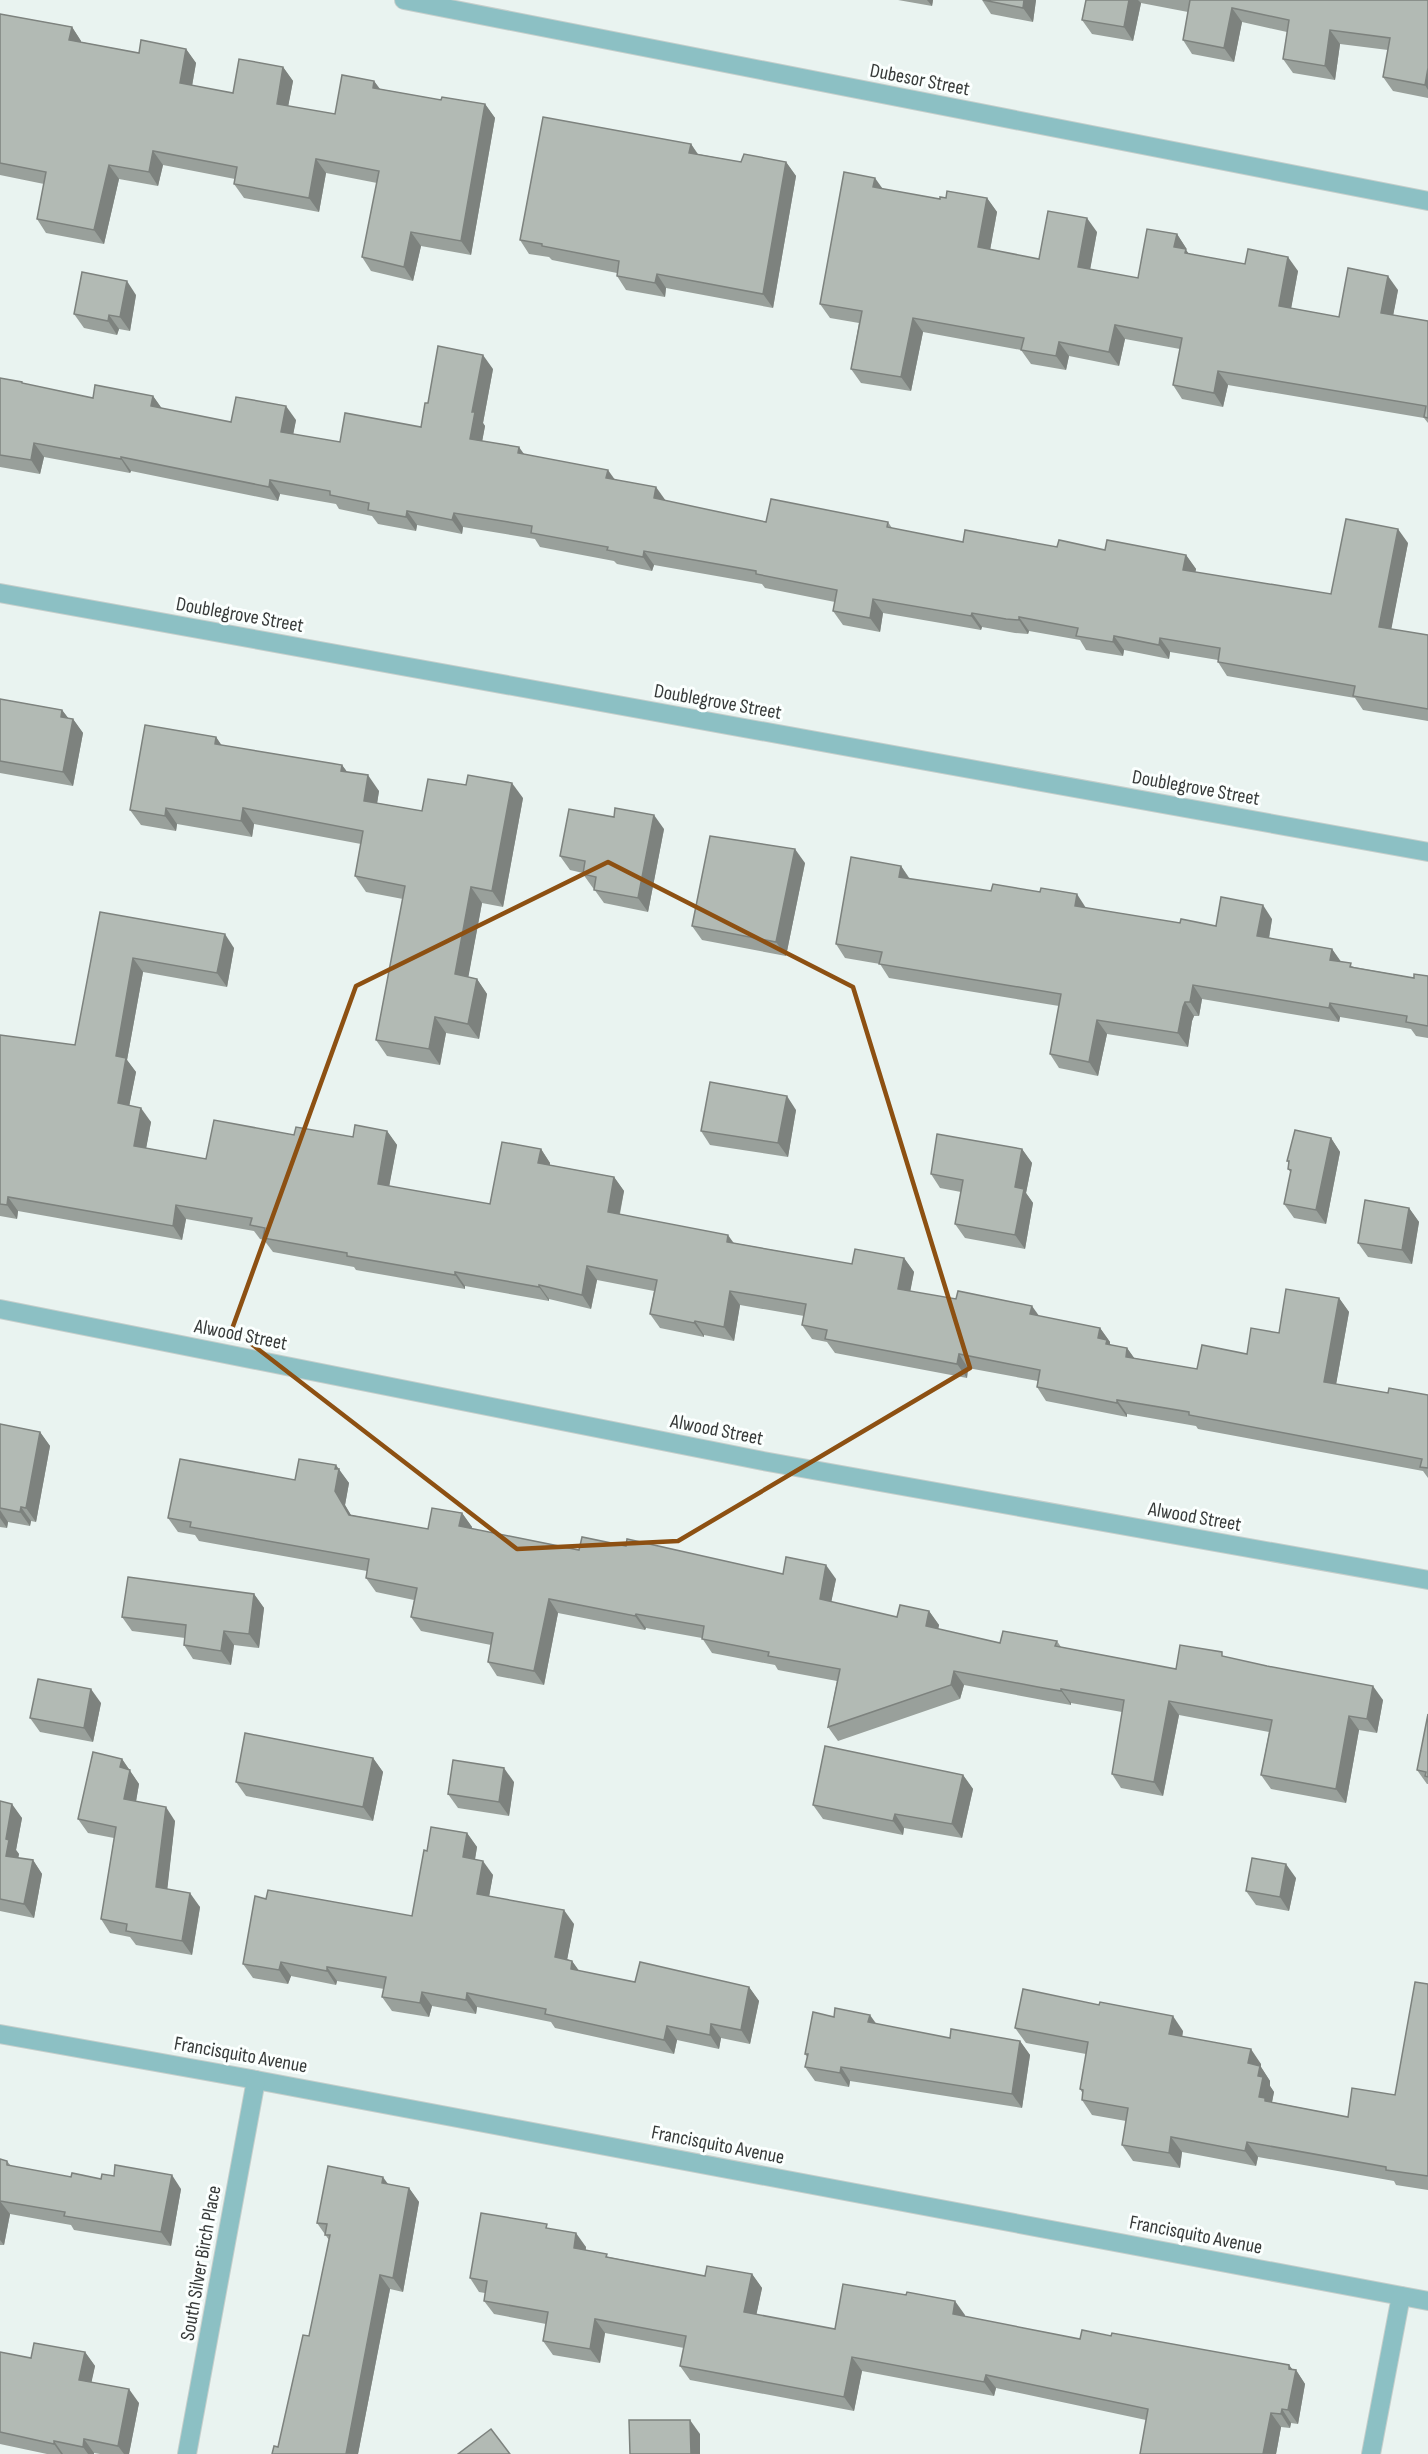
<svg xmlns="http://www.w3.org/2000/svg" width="1428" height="2454" viewBox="0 0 1428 2454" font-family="'Sofia Sans Condensed',sans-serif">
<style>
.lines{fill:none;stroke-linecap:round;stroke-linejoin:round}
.minor-casing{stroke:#c5cecb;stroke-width:20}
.minor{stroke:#8cc0c4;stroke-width:18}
.wall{fill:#99a09b}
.shaded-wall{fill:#7d827e}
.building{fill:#b2bab4;stroke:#7d827e;stroke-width:1.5}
.marked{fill:none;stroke:#8d5012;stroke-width:4.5;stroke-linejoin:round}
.labels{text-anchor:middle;stroke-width:6;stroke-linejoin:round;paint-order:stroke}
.street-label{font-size:20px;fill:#373a39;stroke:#fbfffe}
</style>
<rect width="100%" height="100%" fill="#e9f3f0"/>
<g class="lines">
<defs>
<g id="minor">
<path d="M404 0 1428 201"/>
<path d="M0 593 1428 852"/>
<path d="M0 1309 763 1461 1428 1580"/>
<path d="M0 2034 256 2080 1428 2301"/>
<path d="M187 2454 256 2080"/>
<path d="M1371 2454 1401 2296"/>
</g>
</defs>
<use href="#minor" class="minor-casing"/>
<use href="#minor" class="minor"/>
</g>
<g class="wall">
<path d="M898 0H933L932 6Z"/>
<path d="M982 0H1036L1033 22 991 14Z"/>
<path d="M1086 0H1428V98L1393 91 1383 77 1388 50 1340 44 1335 80 1293 73 1283 59 1287 32 1242 22 1234 62 1192 54 1183 40 1188 12 1141 3 1133 41 1092 34 1082 20Z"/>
<path d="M0 14 72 27 81 41V42L139 53 186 49 196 63 192 86 233 93 283 67 293 81 288 106 335 114 374 81 380 89 441 100 485 104 495 118 471 255 421 246 413 281 371 271 362 257 377 183 326 173 319 212 244 198 234 184 235 179 163 165 158 186 119 179 104 244 46 233 37 219 44 184 0 175Z"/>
<path d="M691 144 698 154 741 162H786L796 176 773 308 666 288 665 297 626 290 617 276V273L552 260 549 257 529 254 520 240Z"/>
<path d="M883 189 940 199 946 198H987L997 212 990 250 1039 259 1097 232 1090 269 1138 278 1177 234 1186 248V250L1189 254 1245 264 1298 271 1291 308 1339 317 1398 290 1393 315 1428 321V423L1424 418 1228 385 1223 407 1182 399 1173 385 1180 349 1125 339 1119 366 1069 356 1066 370 1031 364 1021 350 923 332 911 391 861 383 851 369 859 323 830 318 820 304Z"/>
<path d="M136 295 130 331 119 329 117 335 84 328 74 314Z"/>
<path d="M493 369 483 423 485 426 482 441 524 454 615 479 665 501 766 522H888L892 528 963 542 1186 555 1196 569 1195 572 1331 594 1408 543 1391 629 1428 635V721L1363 710 1355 698 1227 676 1218 662V660L1170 652 1169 659 1124 650 1123 656 1086 650 1080 640 1029 631 1028 634 1015 633 982 627 981 630 883 613 880 632 843 625 833 611 835 602 765 588 762 584 654 565 652 571 617 564 614 561 540 547 535 539 463 527 462 534 417 525 416 531 378 524 372 516 339 509 336 504 280 494 278 501 131 471 130 473 44 457 40 474 0 467V378L24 384 93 398 153 396 162 409 231 422 296 420 293 434 340 442 421 427 428 403Z"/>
<path d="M0 699 62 710 68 718 73 719 83 733 73 786 0 773Z"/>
<path d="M216 737 221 745 342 765 347 772 379 791 377 803 422 811 523 798 503 907 482 903 468 977 477 979 487 994 479 1039 446 1033 440 1065 387 1056 376 1040 403 899 366 892 355 876 361 844 254 824 252 837 177 824 176 831 141 825 130 810Z"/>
<path d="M664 829 648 912 604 903 594 889 593 888 583 874V873L570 870 560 856Z"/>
<path d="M805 863 786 956 702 940 692 926Z"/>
<path d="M901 866 910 879 1180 923 1216 926 1272 919 1269 938 1332 949 1340 961 1354 967 1414 978 1428 976V1038L1416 1036 1411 1029 1340 1017 1339 1022 1202 999 1199 1016H1194L1192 1021 1188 1047 1107 1034 1098 1076 1059 1068 1050 1054 1059 1006 889 978 880 964 845 958 836 944Z"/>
<path d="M100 912 234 948 227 987 143 972 127 1060 136 1072 129 1106 151 1122 146 1148 206 1159 294 1135 353 1137 387 1131 397 1145 389 1186 490 1204 541 1149 550 1163V1165L614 1177 624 1191 620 1214 734 1243 852 1264 904 1258 914 1272 910 1291 1100 1328 1110 1342V1344L1111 1345 1127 1348 1134 1358 1197 1369 1247 1354 1279 1333 1339 1298 1349 1312 1336 1384 1388 1393 1428 1395V1478L1423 1471 1198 1429 1196 1426 1127 1414V1417L1046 1401 1037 1387 1038 1381 968 1368 967 1378 835 1353 827 1342 812 1339 802 1325 804 1316 740 1305 734 1341 704 1335V1337L660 1328 650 1314 654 1291 597 1280 591 1309 549 1299V1301L465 1286V1289L356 1270 354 1267 273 1252 264 1240 260 1239 254 1231 186 1219 182 1240 18 1211 17 1219 0 1216V1035L75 1045Z"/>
<path d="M796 1110 788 1157 710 1145 701 1131Z"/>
<path d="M1331 1138 1340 1152 1326 1224 1294 1218 1284 1204 1291 1173 1288 1169 1289 1163 1287 1161Z"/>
<path d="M1022 1149 1032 1163 1026 1193 1033 1203 1025 1249 965 1238 955 1224 961 1192 940 1188 931 1174Z"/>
<path d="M1409 1208 1419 1222 1412 1264 1368 1257 1358 1243Z"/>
<path d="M0 1424 40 1432 50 1446 36 1522 31 1521 30 1526 8 1522 7 1528 0 1527Z"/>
<path d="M338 1469 349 1483 345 1505 351 1515 428 1529 462 1513 472 1527 471 1529 579 1550 783 1574 836 1579 831 1602 897 1617 929 1611 939 1625 938 1629 1000 1643 1057 1641 1061 1647 1176 1669 1226 1657 1383 1700 1377 1733 1359 1730 1346 1803 1271 1789 1261 1775 1269 1732 1179 1715 1163 1796 1121 1788 1112 1774 1122 1712 1071 1703V1705L1048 1701 964 1685 960 1699 838 1741 828 1727 837 1681 778 1670 775 1665 712 1653 702 1638 646 1628 645 1630 558 1613 544 1685 497 1676 488 1662 491 1645 421 1631 411 1617 414 1600 376 1592 366 1578 367 1571 199 1541 195 1535 178 1532 168 1518 295 1480Z"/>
<path d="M254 1594 264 1608 259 1648 234 1645 231 1665 193 1659 184 1645 185 1638 132 1631 122 1617Z"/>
<path d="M101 1703 93 1742 40 1732 30 1718Z"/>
<path d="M1428 1714V1784H1427L1417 1770Z"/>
<path d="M373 1758 383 1772 373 1821 246 1796 236 1782Z"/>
<path d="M122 1759 139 1784 136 1801 175 1821 167 1889 200 1907 192 1955 136 1945 130 1937 110 1933 101 1919 114 1838 88 1833 78 1819Z"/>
<path d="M963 1775 973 1789 962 1838 904 1828 903 1835 823 1819 813 1805Z"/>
<path d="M514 1782 509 1816 458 1808 448 1794Z"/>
<path d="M0 1801 22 1818 16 1850 19 1854 18 1858 33 1860 42 1874 34 1918 0 1911Z"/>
<path d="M467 1833 477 1847 475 1859 493 1875 489 1896 574 1924 567 1959 572 1961 579 1971 635 1982 749 1987 759 2001 750 2044 721 2038 719 2049 677 2040 674 2054 555 2028 551 2022 477 2007 476 2014 432 2006 429 2017 392 2011 382 1997 384 1989 337 1981 336 1985 291 1976 288 1984 253 1978 243 1964 266 1899 412 1916 427 1851Z"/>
<path d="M1296 1878 1289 1911 1256 1905 1246 1891Z"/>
<path d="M1428 1984V2190L1396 2185 1394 2181 1258 2157 1256 2166 1182 2152 1180 2168 1133 2161 1122 2145 1126 2121 1092 2115 1082 2100 1083 2094 1080 2089 1086 2054 1026 2043 1015 2028 1183 2031 1182 2037 1261 2064V2067L1270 2081V2086L1274 2092 1272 2102 1348 2117 1395 2095Z"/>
<path d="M834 2017 876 2024 950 2038 1020 2041 1030 2055 1022 2108 850 2081 849 2087 815 2081 805 2067 807 2057 805 2054Z"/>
<path d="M0 2159 7 2161 11 2166 71 2177 101 2179 181 2189 171 2246 74 2230 71 2225 10 2214 4 2245H0Z"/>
<path d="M388 2184 409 2188 419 2202 403 2292 390 2289 358 2454H272L278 2447 309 2336 329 2240 317 2223Z"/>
<path d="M550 2229 586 2247V2250L609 2257 705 2276 752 2274 762 2288 756 2315 835 2329 965 2315V2317L1080 2339 1111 2336 1289 2365 1292 2369 1296 2370 1305 2384 1298 2424 1291 2423 1290 2428 1281 2427 1276 2454H1140L1146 2420 996 2388 994 2396 862 2371 854 2411 690 2380 680 2366 684 2348 605 2333 600 2363 553 2355 543 2341 546 2324 494 2314 484 2301 485 2293 479 2292 470 2278Z"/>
<path d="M0 2352 31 2358 85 2352 95 2366 91 2382 139 2403 129 2454H100L94 2453V2454H47L0 2444Z"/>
</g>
<g class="shaded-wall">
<path d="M927 0H933L932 6Z"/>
<path d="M1024 0H1036L1033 22 1023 8Z"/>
<path d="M1129 0H1138L1141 3 1133 41 1124 27Z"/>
<path d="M1232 8 1242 22 1234 62 1224 48Z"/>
<path d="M72 27 81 41 79 54 69 40Z"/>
<path d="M1330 30 1340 44 1335 80 1325 66Z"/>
<path d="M186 49 196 63 190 97 180 83Z"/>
<path d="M283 67 293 81 286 118 277 104Z"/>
<path d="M1428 68V90L1425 85Z"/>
<path d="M374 81 384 95 373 88Z"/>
<path d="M485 104 495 118 471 255 461 241Z"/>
<path d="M691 144 700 158 689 153Z"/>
<path d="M153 151 163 165 158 186 149 172Z"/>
<path d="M316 159 326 173 319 212 309 198Z"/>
<path d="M786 162 796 176 773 308 763 294Z"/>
<path d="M109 165 119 179 104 244 94 230Z"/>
<path d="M875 178 885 192 873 187Z"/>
<path d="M987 198 997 212 988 261 978 247Z"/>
<path d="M1087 218 1097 232 1088 281 1078 267Z"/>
<path d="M411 232 421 246 413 281 404 267Z"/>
<path d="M1177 234 1186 248V250L1195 263 1174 247Z"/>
<path d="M1288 257 1298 271 1289 320 1279 306Z"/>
<path d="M657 274 666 288 665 297 655 283Z"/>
<path d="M1388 276 1398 290 1391 327 1381 313Z"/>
<path d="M127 281 136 295 130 331 120 317Z"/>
<path d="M109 315 119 329 117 335 108 321Z"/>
<path d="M913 318 923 332 911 391 901 377Z"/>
<path d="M1115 325 1125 339 1119 366 1109 352Z"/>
<path d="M1059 342 1069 356 1066 370 1056 356Z"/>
<path d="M483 355 493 369 483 423 485 426 480 453 470 439 472 412Z"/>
<path d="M1218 371 1228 385 1223 407 1214 393Z"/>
<path d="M153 396 163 410 151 406Z"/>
<path d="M286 406 296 420 291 446 281 432Z"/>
<path d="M34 443 44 457 40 474 31 460Z"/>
<path d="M519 447 529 461 518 453Z"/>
<path d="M121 457 131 471 130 473 121 459Z"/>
<path d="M608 470 618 484 606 478Z"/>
<path d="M270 480 280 494 278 501 269 487Z"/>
<path d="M656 487 666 501 654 498Z"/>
<path d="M407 511 417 525 416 531 406 517Z"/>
<path d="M454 513 463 527 462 534 452 520Z"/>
<path d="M1398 529 1408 543 1389 641 1379 627Z"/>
<path d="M644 551 654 565 652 571 643 557Z"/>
<path d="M1186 555 1196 569 1193 584 1183 570Z"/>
<path d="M873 599 883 613 880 632 870 618Z"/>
<path d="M972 613 982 627 981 630 971 616Z"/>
<path d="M1019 617 1029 631 1028 634 1019 620Z"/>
<path d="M1114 636 1124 650 1123 656 1113 642Z"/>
<path d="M1160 638 1170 652 1169 659 1159 645Z"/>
<path d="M62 710 72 723 73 719 83 733 73 786 63 772 61 717Z"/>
<path d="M216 737 227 753 215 744Z"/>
<path d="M342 765 353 780 341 771Z"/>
<path d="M368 775 379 791 375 817 364 801Z"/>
<path d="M512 783 523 798 503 907 492 891Z"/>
<path d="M166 808 177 824 176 831 165 816Z"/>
<path d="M243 808 254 824 252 837 241 821Z"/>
<path d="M654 815 664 829 648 912 638 898Z"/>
<path d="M795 849 805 863 786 956 776 942Z"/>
<path d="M901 866 910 880 899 877Z"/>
<path d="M471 887 482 903 466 990 455 974Z"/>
<path d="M1077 894 1086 908 1075 906Z"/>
<path d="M1263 905 1272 919 1267 950 1257 936Z"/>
<path d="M225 934 234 948 227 987 217 973Z"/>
<path d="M1332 949 1342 963 1330 960Z"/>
<path d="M133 958 143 972 127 1060 136 1072 127 1117 118 1103 116 1056Z"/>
<path d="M477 979 487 994 479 1039 468 1024Z"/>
<path d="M1193 985 1202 999 1199 1016 1190 1002Z"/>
<path d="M1185 1002 1194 1016 1192 1021 1188 1047 1178 1033 1183 1007Z"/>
<path d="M1330 1003 1340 1017 1339 1022 1329 1008Z"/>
<path d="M435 1017 446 1033 440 1065 429 1049Z"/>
<path d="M1097 1020 1107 1034 1098 1076 1089 1062Z"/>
<path d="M787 1096 796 1110 788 1157 778 1143Z"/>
<path d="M141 1108 151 1122 144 1160 134 1146Z"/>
<path d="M387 1131 397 1145 387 1198 378 1184Z"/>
<path d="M1331 1138 1340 1152 1326 1224 1316 1210Z"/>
<path d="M541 1149 550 1163 548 1177 538 1163Z"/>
<path d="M1022 1149 1032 1163 1026 1193 1033 1203 1025 1249 1015 1235V1187Z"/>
<path d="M614 1177 624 1191 617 1226 608 1212Z"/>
<path d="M8 1197 18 1211 17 1219 7 1205Z"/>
<path d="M176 1205 186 1219 182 1240 173 1226Z"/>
<path d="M1409 1208 1419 1222 1412 1264 1402 1250Z"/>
<path d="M728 1235 738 1249 727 1242Z"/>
<path d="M904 1258 914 1272 908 1303 898 1289Z"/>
<path d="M587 1266 597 1280 591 1309 582 1295Z"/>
<path d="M455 1272 465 1286V1289L455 1275Z"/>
<path d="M539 1285 549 1299V1301L539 1287Z"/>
<path d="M730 1291 740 1305 734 1341 724 1327Z"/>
<path d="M1339 1298 1349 1312 1334 1396 1324 1382Z"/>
<path d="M1032 1306 1042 1320 1030 1314Z"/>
<path d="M695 1321 704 1335V1337L694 1323Z"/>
<path d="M1100 1328 1110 1342V1344L1117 1354 1098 1338Z"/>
<path d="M1127 1348 1137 1362 1126 1357Z"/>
<path d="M959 1354 968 1368 967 1378 957 1364Z"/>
<path d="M1117 1400 1127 1414V1417L1117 1403Z"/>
<path d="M40 1432 50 1446 36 1522 26 1508Z"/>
<path d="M336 1465 349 1483 345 1505 359 1529 349 1515 335 1491Z"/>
<path d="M21 1507 31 1521 30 1526 20 1512Z"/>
<path d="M0 1510 8 1522 7 1528 0 1518Z"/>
<path d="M462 1513 472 1527 469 1540 459 1526Z"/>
<path d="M826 1565 836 1579 829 1613 820 1599Z"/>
<path d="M254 1594 264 1608 259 1648 249 1634Z"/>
<path d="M549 1599 558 1613 544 1685 534 1671Z"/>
<path d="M929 1611 939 1625 936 1640 926 1626Z"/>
<path d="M636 1614 646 1628 645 1630 635 1616Z"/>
<path d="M224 1631 234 1645 231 1665 221 1651Z"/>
<path d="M954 1671 964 1685 960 1699 951 1685Z"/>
<path d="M1373 1686 1383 1700 1377 1733 1367 1719Z"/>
<path d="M91 1689 101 1703 93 1742 84 1728Z"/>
<path d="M1061 1689 1071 1703V1705L1061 1691Z"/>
<path d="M1169 1701 1179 1715 1163 1796 1154 1782Z"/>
<path d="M1349 1716 1359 1730 1346 1803 1336 1789Z"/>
<path d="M373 1758 383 1772 373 1821 363 1807Z"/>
<path d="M122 1759 139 1784 134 1813 124 1799 120 1767Z"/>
<path d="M504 1768 514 1782 509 1816 499 1802Z"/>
<path d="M963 1775 973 1789 962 1838 952 1824Z"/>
<path d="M12 1804 22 1818 16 1850 19 1854 16 1869 6 1856V1839Z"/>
<path d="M166 1807 175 1821 166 1901 156 1887Z"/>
<path d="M895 1814 904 1828 903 1835 893 1821Z"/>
<path d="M467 1833 477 1847 473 1871 463 1857Z"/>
<path d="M33 1860 42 1874 34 1918 24 1904Z"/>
<path d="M483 1861 493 1875 487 1908 477 1894Z"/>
<path d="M1286 1864 1296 1878 1289 1911 1280 1897Z"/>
<path d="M190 1893 200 1907 192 1955 182 1941Z"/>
<path d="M564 1910 574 1924 565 1971 555 1957Z"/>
<path d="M572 1961 582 1975 571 1969Z"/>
<path d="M281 1962 291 1976 288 1984 279 1970Z"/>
<path d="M327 1967 337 1981 336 1985 327 1971Z"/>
<path d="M749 1987 759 2001 750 2044 741 2030Z"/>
<path d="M422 1992 432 2006 429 2017 420 2003Z"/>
<path d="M467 1993 477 2007 476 2014 466 2000Z"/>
<path d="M870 2015 880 2029 868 2022Z"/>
<path d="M1173 2016 1183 2031 1180 2050 1169 2034Z"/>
<path d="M711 2024 721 2038 719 2049 710 2035Z"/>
<path d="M667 2026 677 2040 674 2054 664 2040Z"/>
<path d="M1020 2041 1030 2055 1022 2108 1012 2094Z"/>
<path d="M1251 2049 1261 2064V2067L1270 2081V2086L1274 2092 1271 2107 1259 2097 1248 2063Z"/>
<path d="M841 2067 850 2081 849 2087 840 2073Z"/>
<path d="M1171 2137 1182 2152 1180 2168 1169 2153Z"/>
<path d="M1247 2142 1258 2157 1256 2166 1245 2151Z"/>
<path d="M172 2175 181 2189 171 2246 161 2232Z"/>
<path d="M383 2177 393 2191 382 2183Z"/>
<path d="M409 2188 419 2202 403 2292 393 2278Z"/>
<path d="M0 2201 10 2214 4 2245 0 2240Z"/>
<path d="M576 2233 586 2247 583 2262 574 2248Z"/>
<path d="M752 2274 762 2288 754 2326 744 2312Z"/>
<path d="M380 2275 390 2289 358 2454H346Z"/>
<path d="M955 2301 965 2315 963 2328 953 2314Z"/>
<path d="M595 2319 605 2333 600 2363 590 2349Z"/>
<path d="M85 2352 95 2366 89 2394 79 2380Z"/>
<path d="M852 2357 862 2371 854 2411 844 2397Z"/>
<path d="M1289 2365 1295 2373 1296 2370 1305 2384 1298 2424 1288 2410Z"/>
<path d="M986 2375 996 2388 994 2396 984 2382Z"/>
<path d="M129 2389 139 2403 129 2454H124L118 2446Z"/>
<path d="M1282 2409 1291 2423 1290 2428 1281 2414Z"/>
<path d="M1271 2413 1281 2427 1276 2454H1263Z"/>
<path d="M690 2420 700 2434V2454H691Z"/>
<path d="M84 2439 94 2453V2454H88L83 2447Z"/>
<path d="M54 2441 63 2454H61L54 2444Z"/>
</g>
<g class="building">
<path d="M983 0H1024L1023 8Z"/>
<path d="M1086 0H1129L1124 27 1082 20Z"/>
<path d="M1190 0H1428V68L1425 85 1383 77 1390 38 1330 30 1325 66 1283 59 1289 20 1232 8 1224 48 1183 40Z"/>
<path d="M0 14 72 27 69 40 139 53 141 40 186 49 180 83 233 93 239 59 283 67 277 104 335 114 342 75 374 81 373 88 441 100 442 97 485 104 461 241 411 232 404 267 362 257 379 171 316 159 309 198 234 184 237 167 153 151 149 172 109 165 94 230 37 219 46 172 0 163Z"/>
<path d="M543 117 691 144 689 153 741 162 744 154 786 162 763 294 657 274 655 283 617 276 619 261 542 246V244L520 240Z"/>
<path d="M844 172 875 178 873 187 940 199V197L946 198 947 191 987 198 978 247 1039 259 1048 211 1087 218 1078 267 1138 278 1147 229 1177 234 1174 247 1186 249 1185 253 1245 264 1248 249 1288 257 1279 306 1339 317 1348 268 1388 276 1381 313 1428 321V418L1424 417 1426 406 1218 371 1214 393 1173 385 1182 338 1115 325 1109 352 1059 342 1056 356 1021 350 1024 338 913 318 901 377 851 369 862 311 820 304Z"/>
<path d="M82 272 127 281 120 317 109 315 108 321 74 314Z"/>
<path d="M438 346 483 355 472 412H475L470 439 519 447 518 453 608 470 606 478 656 487 654 498 766 522 771 499 888 522 887 527 963 542 965 530 1057 547 1059 540 1105 550 1107 540 1186 555 1183 570 1331 594 1346 519 1398 529 1379 627 1428 635V709L1353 696 1355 686 1218 662 1220 648 1160 638 1159 645 1114 636 1113 642 1076 636 1078 628 1019 617V620L1006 619 972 613 971 616 873 599 870 618 833 611 837 590 756 574V571L644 551 643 557 607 550 608 547 531 533 532 526 454 513 452 520 407 511 406 517 368 510 369 503 330 495V491L270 480 269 487 121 457V459L34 443 31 460 0 455V378L22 382V383L93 398 95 385 153 396 151 406 231 422 236 397 286 406 281 432 340 442 345 413 421 427 425 403H428Z"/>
<path d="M0 699 62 710 61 717 73 719 63 772 0 761Z"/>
<path d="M145 725 216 737 215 744 342 765 341 771 368 775 364 801 422 811 428 779 466 785 468 775 512 783 492 891 471 887 455 974 477 979 468 1024 435 1017 429 1049 376 1040 405 886 355 876 363 831 243 808 241 821 166 808 165 816 130 810Z"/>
<path d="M615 808 654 815 638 898 594 890 596 877 583 874 585 861 560 856 569 809 614 817Z"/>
<path d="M710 836 795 849 776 942 692 926Z"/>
<path d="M851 857 901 866 899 877 991 891 993 884 1040 892 1041 888 1077 894 1075 906 1180 923 1181 919 1216 926 1221 897 1263 905 1257 936 1332 949 1330 960 1351 963 1350 967 1414 978V974L1428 976V1026L1406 1022 1407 1016 1330 1003 1329 1008 1193 985 1190 1002H1185L1183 1007 1178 1033 1097 1020 1089 1062 1050 1054 1061 994 879 964 882 952 836 944Z"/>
<path d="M100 912 225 934 217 973 133 958 116 1056 126 1058 118 1103 141 1108 134 1146 206 1159 214 1120 294 1135 296 1127 353 1137 355 1125 387 1131 378 1184 490 1204 502 1142 541 1149 538 1163 614 1177 608 1212 728 1235 727 1242 852 1264 855 1249 904 1258 898 1289 956 1299 958 1291 1032 1306 1030 1314 1100 1328 1098 1338 1107 1340 1106 1344 1127 1348 1126 1357 1197 1369 1202 1345 1247 1354 1251 1328 1279 1333 1286 1289 1339 1298 1324 1382 1388 1393 1389 1388 1428 1395V1468L1420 1467 1422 1459 1189 1415V1412L1117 1400V1403L1037 1387 1040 1370 959 1354 957 1364 825 1339 827 1330 802 1325 806 1304 730 1291 724 1327 695 1321 694 1323 650 1314 657 1280 587 1266 582 1295 539 1285V1287L455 1272V1275L347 1256V1253L263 1238 265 1228 250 1225 252 1218 176 1205 173 1226 8 1197 7 1205 0 1204V1035L75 1045Z"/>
<path d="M710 1082 787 1096 778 1143 701 1131Z"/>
<path d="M1295 1130 1331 1138 1316 1210 1284 1204 1291 1170 1288 1169 1289 1161H1287Z"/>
<path d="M937 1134 1022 1149 1015 1187 1024 1189 1015 1235 955 1224 963 1180 931 1174Z"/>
<path d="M1365 1200 1409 1208 1402 1250 1358 1243Z"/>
<path d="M0 1424 40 1432 26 1508 21 1507 20 1512 0 1508Z"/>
<path d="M180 1459 295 1480 299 1459 336 1465 335 1469H339L335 1491 349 1515 428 1529 432 1508 462 1513 459 1526 579 1550 582 1537 626 1546 627 1539 783 1574 786 1557 826 1565 820 1599 897 1617 900 1605 929 1611 926 1626 1000 1643 1003 1631 1057 1641 1055 1646 1176 1669 1180 1645 1222 1652V1656L1267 1666 1373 1686 1367 1719 1349 1716 1336 1789 1261 1775 1272 1720 1169 1701 1154 1782 1112 1774 1124 1700 1061 1689V1691L1038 1687 954 1671 951 1685 828 1727 840 1669 768 1656 769 1652 702 1639 704 1626 636 1614 635 1616 549 1599 534 1671 488 1662 493 1633 411 1617 417 1588 366 1578 369 1559 190 1527 191 1522 168 1518Z"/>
<path d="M128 1577 254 1594 249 1634 224 1631 221 1651 184 1645 186 1625 122 1617Z"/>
<path d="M38 1679 91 1689 84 1728 30 1718Z"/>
<path d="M1428 1714V1777L1425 1776 1426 1772 1417 1770Z"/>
<path d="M245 1733 373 1758 363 1807 236 1782Z"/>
<path d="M825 1746 963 1775 952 1824 895 1814 893 1821 813 1805Z"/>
<path d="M93 1752 122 1759 120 1767 130 1770 124 1799 166 1807 156 1887 190 1893 182 1941 126 1931 127 1924 101 1919 116 1827 78 1819Z"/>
<path d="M453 1760 504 1768 499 1802 448 1794Z"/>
<path d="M0 1801 12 1804 6 1839 9 1840 6 1856 33 1860 24 1904 0 1899Z"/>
<path d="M431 1827 467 1833 463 1857 483 1861 477 1894 564 1910 555 1957 572 1961 571 1969 635 1982 640 1962 749 1987 741 2030 711 2024 710 2035 667 2026 664 2040 545 2014 546 2009 467 1993 466 2000 422 1992 420 2003 382 1997 386 1977 327 1967V1971L281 1962 279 1970 243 1964 255 1896 266 1899 268 1890 412 1916 424 1850 427 1851Z"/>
<path d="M1252 1858 1286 1864 1280 1897 1246 1891Z"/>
<path d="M1415 1982 1428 1984V2176L1386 2170V2167L1247 2142 1245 2151 1171 2137 1169 2153 1122 2145 1128 2108 1082 2100 1083 2090 1080 2089 1088 2042 1015 2028 1023 1989 1099 2005 1100 2002 1173 2016 1169 2034 1251 2049 1248 2063 1260 2066 1258 2076 1263 2077 1259 2097 1265 2098V2101L1348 2117 1352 2088 1395 2095Z"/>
<path d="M835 2008 870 2015 868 2022 950 2038 951 2029 1020 2041 1012 2094 841 2067 840 2073 805 2067 808 2054H805L813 2012 834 2017Z"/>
<path d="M0 2159 7 2161V2165L71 2177 72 2173 101 2179 102 2174 114 2176 115 2165 172 2175 161 2232 64 2216 65 2212 0 2201Z"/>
<path d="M328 2166 383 2177 382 2183 409 2188 393 2278 380 2275 346 2454H272L274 2446 278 2447 303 2335 309 2336 330 2235H325L327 2224 317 2223Z"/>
<path d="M481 2213 547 2224 546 2228 576 2233 574 2248 607 2254 606 2257 705 2276 707 2266 752 2274 744 2312 835 2329 843 2284 906 2295 907 2292 955 2301 953 2314 1080 2339 1082 2330 1111 2336 1112 2333 1289 2365V2369L1296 2370 1288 2410 1282 2409 1281 2414 1271 2413 1263 2454H1140L1148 2409 986 2375 984 2382 852 2357 844 2397 680 2366 686 2336 595 2319 590 2349 543 2341 548 2312 484 2301 487 2281 470 2278Z"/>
<path d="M34 2343 85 2352 79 2380 129 2389 118 2446 84 2439 83 2447 54 2441V2444L0 2432V2352L31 2358Z"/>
<path d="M629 2420H690L691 2454H630Z"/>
<path d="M491 2429 510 2454H458Z"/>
</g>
<path class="marked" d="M608 862 853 987 970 1368 678 1541 517 1549 232 1329 356 986Z"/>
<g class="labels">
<g class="street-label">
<text transform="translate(920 79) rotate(11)" y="7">Dubesor Street</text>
<text transform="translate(240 614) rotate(10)" y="7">Doublegrove Street</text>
<text transform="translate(718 701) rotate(10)" y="7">Doublegrove Street</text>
<text transform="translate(1196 787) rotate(10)" y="7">Doublegrove Street</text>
<text transform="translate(241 1334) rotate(11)" y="7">Alwood Street</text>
<text transform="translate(717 1429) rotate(11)" y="7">Alwood Street</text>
<text transform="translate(1195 1516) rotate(10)" y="7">Alwood Street</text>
<text transform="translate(241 2054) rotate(10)" y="7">Francisquito Avenue</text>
<text transform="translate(718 2144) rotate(11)" y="7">Francisquito Avenue</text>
<text transform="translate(1196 2234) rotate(11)" y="7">Francisquito Avenue</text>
<text transform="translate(200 2263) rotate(-80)" y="7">South Silver Birch Place</text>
</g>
</g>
</svg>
